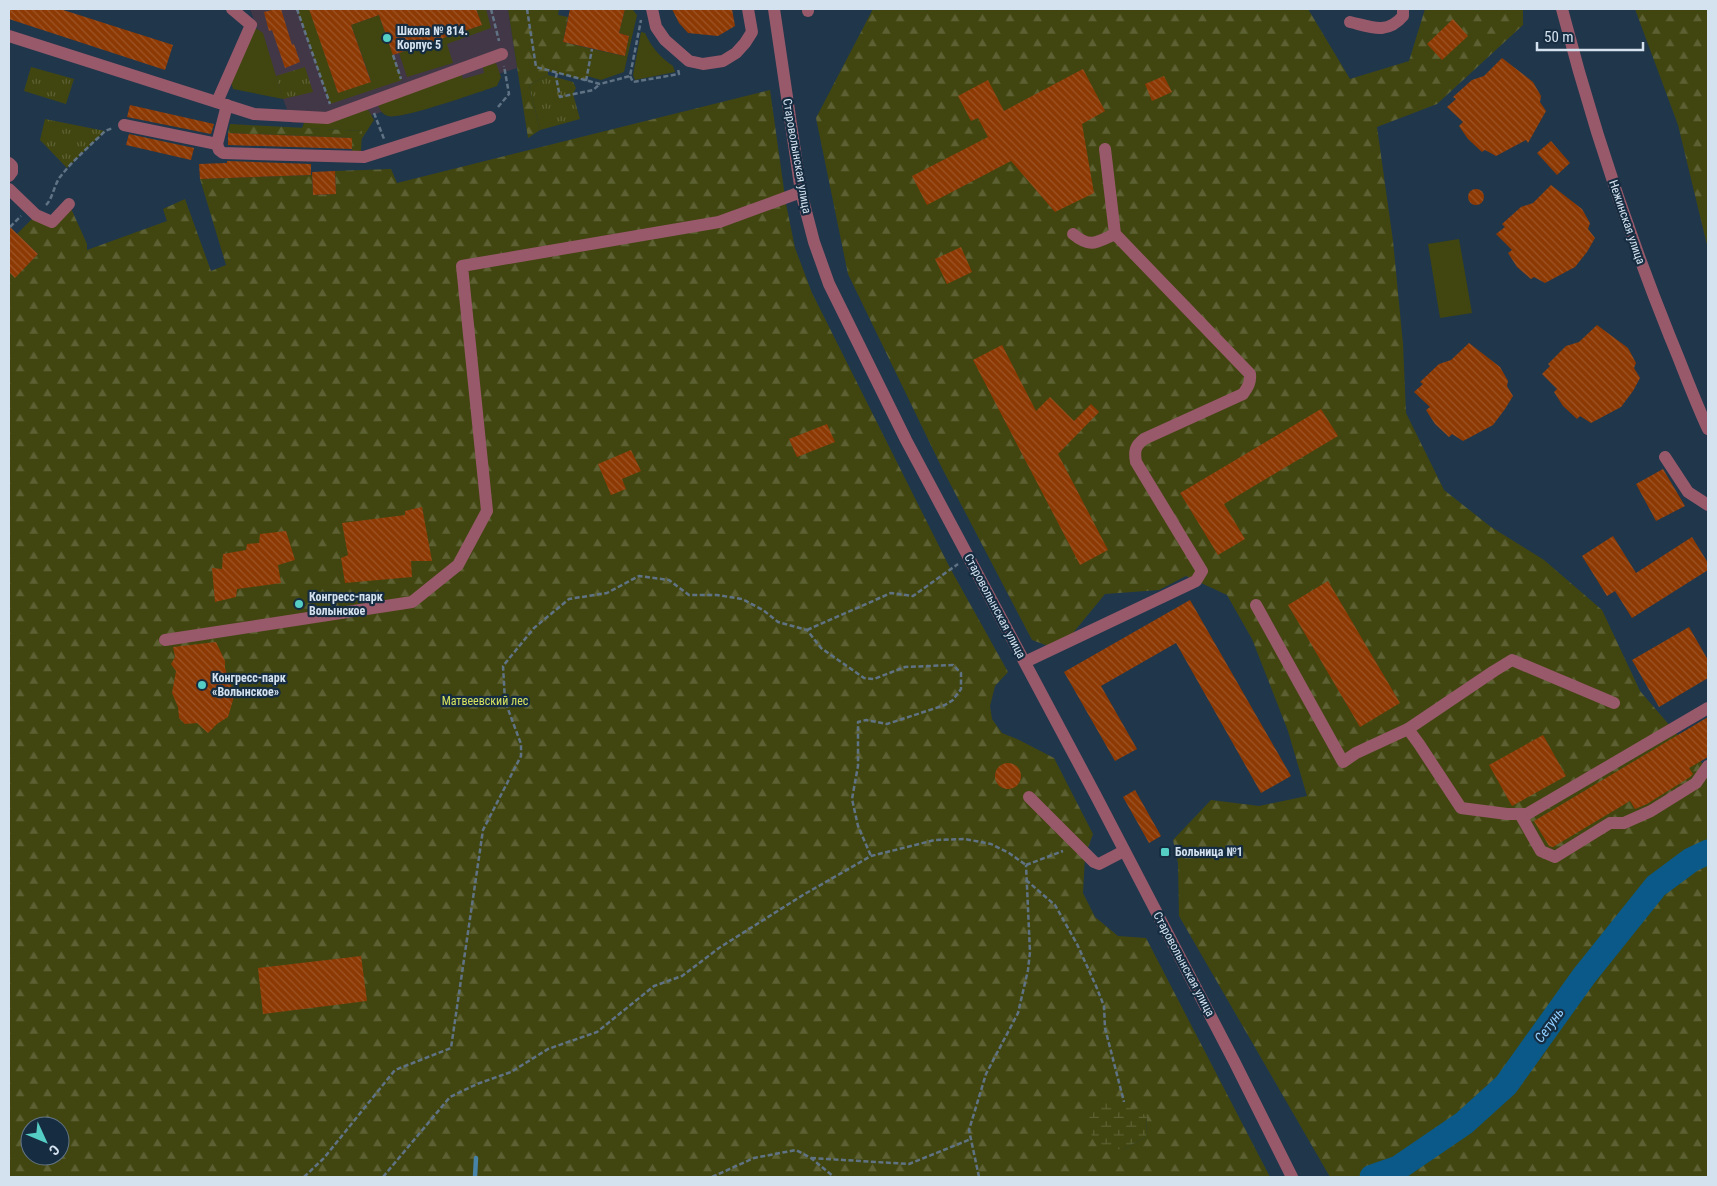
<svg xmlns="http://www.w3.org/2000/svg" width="1717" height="1186" viewBox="0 0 1717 1186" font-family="'Roboto Condensed',sans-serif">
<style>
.education{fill:#423747}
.green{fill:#414610}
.forest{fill:url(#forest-firs);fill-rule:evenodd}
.wetland{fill:url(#wetland-marsh)}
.park{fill:url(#park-tufts)}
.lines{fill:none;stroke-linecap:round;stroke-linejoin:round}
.stream{stroke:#4782a7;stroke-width:4.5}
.river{stroke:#0b5988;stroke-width:25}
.building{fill:url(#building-back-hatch)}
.path{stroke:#607385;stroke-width:2.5;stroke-dasharray:5 2.5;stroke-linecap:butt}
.minor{stroke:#98596b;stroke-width:12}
.poi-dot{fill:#55cec5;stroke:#162c40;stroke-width:2}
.labels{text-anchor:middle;stroke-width:4.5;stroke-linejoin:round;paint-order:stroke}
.poi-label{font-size:12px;font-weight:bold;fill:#d4e2ef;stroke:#162c40;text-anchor:start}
.street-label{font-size:12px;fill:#d4e2ef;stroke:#162c40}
.park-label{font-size:12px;fill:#d7e45d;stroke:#162c40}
.water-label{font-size:14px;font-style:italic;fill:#8fceff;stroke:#162c40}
</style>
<defs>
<pattern id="forest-firs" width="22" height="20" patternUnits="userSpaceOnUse" patternTransform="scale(1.25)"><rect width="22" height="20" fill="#414610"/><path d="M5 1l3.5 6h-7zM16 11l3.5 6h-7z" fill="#5c6033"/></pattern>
<pattern id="wetland-marsh" width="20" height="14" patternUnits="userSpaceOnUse" patternTransform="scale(1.25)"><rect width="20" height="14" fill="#414610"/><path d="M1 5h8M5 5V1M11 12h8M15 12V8" fill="none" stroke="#5c6033"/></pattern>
<pattern id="park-tufts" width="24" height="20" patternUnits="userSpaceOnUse" patternTransform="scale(1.25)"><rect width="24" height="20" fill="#414610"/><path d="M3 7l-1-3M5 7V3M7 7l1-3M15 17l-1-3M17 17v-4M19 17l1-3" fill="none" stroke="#5c6033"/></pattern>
<pattern id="building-back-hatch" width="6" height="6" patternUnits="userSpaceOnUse" patternTransform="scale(1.25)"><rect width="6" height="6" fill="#8d3903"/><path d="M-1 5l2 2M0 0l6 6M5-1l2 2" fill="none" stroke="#9c5528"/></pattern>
</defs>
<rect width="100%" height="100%" fill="#20364a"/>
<path class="education" d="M250 9H508L517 68 360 119 292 123Z"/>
<g class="green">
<path d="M297 9H310L338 93 371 81 351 25 379 15 402 80 330 104Z"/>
<path d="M476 9H486L491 28 447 44 453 63 407 77 399 53 482 25Z"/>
<path d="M625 9H634L633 10 637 15 624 72 601 80 587 76 592 49 625 56 629 36 619 33Z"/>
<path d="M251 25 263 33 283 99 233 89 229 75Z"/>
<path d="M641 32 645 33C651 47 661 58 673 66L675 72 635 80 633 75Z"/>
<path d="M496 63 501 77 497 86C479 92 401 120 388 116 382 114 380 110 378 105L461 73 463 79 484 73 483 67Z"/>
<path d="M361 106 369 111 374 120 361 140 362 131 302 128 306 117Z"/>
<path d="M1459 239 1472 313 1440 318 1428 244Z"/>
</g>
<g class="forest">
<path d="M508 9H559L558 15 568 17 563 42 592 49 586 81 548 71V75L529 85 540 130 528 138Z"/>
<path d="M873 9H1308L1350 79 1409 61 1425 9H1523V25L1437 104 1377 127 1393 241 1403 344 1406 413 1444 490 1491 527 1544 560 1602 610 1640 691 1708 770V1177H1330L1179 916 1178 863 1173 840 1211 800 1259 806 1307 796 1288 731 1252 639 1227 595 1186 576 1159 590 1105 594 1059 650 1032 640 942 468 848 274 816 118Z"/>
<path d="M1635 9H1708V249L1678 125Z"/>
<path d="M770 90 786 204 795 248 812 293 950 568 1008 672 995 686 990 706 992 719 1002 733 1019 740 1054 758 1093 834 1085 856 1083 893 1095 917 1118 936 1146 938 1270 1177H9V272L15 277 38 254 17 234 36 215 52 221 69 204 87 244V250L167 221 163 209 185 199 211 271 226 265 200 179 312 175 313 195 336 194 335 171 391 169 397 183ZM1147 1116 1146 1137 1122 1150ZM30 1126H60V1156H30Z"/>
<path d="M230 124 362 131 361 151H352V138L228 133Z"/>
</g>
<path class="wetland" d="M1107 1100 1130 1107 1147 1116 1146 1137 1122 1150 1095 1143 1086 1122 1097 1107Z"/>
<g class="park">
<path d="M31 67 74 79 66 104 24 91Z"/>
<path d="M305 67 313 92 283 99 276 76Z"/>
<path d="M548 75 573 82 576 88 573 94 580 119 540 130 529 85Z"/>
<path d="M45 119 105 131 67 168 40 140Z"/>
</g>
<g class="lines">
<path class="stream" d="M475 1177 476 1158"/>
<path class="river" d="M1372 1177 1398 1168 1464 1123 1506 1085 1584 976 1656 886 1691 860 1708 852"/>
</g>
<g class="building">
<path d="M9 9H60L173 45 165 70 9 19Z"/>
<path d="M276 9H281L292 45 294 44 300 62 285 68 272 30 269 31 264 12Z"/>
<path d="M309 9H476L482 25 393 55 379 15 351 25 371 82 338 93Z"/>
<path d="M570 9H625L619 33 629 36 625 56 563 42Z"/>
<path d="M672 9H732L735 26 718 36 688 33 679 23Z"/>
<path d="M1453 19 1468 36 1442 60 1427 44Z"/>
<path d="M1502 58 1533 82 1541 96 1540 102 1546 111 1528 143 1526 140 1496 156 1485 150 1482 152 1468 139 1459 126 1463 122 1447 107 1456 99 1453 97 1472 80 1484 76Z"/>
<path d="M1083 69 1105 111 1082 124 1094 193 1055 212 1011 161 927 205 912 176 988 137 978 118 971 121 958 96 988 80 1004 111Z"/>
<path d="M1164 76 1172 92 1152 101 1145 84Z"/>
<path d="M130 105 214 124 211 134 127 117Z"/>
<path d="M228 133 352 138V149L228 145Z"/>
<path d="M129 134 194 148 191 160 126 145Z"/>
<path d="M1551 141 1570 163 1557 175 1537 153Z"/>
<path d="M227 161 311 164V175L200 179 199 164 227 163Z"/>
<path d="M335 171 336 194 313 195 312 172Z"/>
<path d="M1551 185 1582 209 1590 223 1588 229 1595 238 1587 252 1575 267 1545 283 1534 277 1531 279 1517 267 1508 253 1512 250 1496 234 1505 227 1502 224 1521 207 1533 203Z"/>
<circle cx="1476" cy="197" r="8"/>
<path d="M9 226 38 254 15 278 9 272Z"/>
<path d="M961 247 972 272 947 284 935 259Z"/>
<path d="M1597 325 1628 348 1636 363 1634 368 1640 378 1633 391 1621 407 1591 423 1580 416 1577 419 1563 406 1554 392 1557 389 1542 374 1550 366 1548 364 1566 346 1579 342Z"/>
<path d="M1469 343 1500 367 1508 381 1507 386 1513 396 1505 409 1493 425 1463 441 1452 434 1449 437 1435 424 1426 410 1430 407 1414 392 1423 384 1420 382 1439 364 1451 360Z"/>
<path d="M1002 345 1036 411 1050 397 1074 421 1091 404 1099 412 1058 454 1108 550 1080 565 973 360Z"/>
<path d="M1321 409 1338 436 1224 504 1245 539 1218 555 1180 493Z"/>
<path d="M827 424 835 442 797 457 789 439Z"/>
<path d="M631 450 641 471 622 479 626 489 611 495 598 464Z"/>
<path d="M1663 469 1685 506 1656 521 1636 484Z"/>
<path d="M422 507 432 561H411L412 577 345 583 341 558 348 555 342 523 405 515V511Z"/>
<path d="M286 531 295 560 278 565 281 583 237 589 236 597 215 602 212 568 222 569 223 554 246 550 247 544 259 543 260 534Z"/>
<path d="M1613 536 1636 573 1692 537 1708 563V570L1632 618 1615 591 1607 596 1582 556Z"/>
<path d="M1328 581 1400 703 1360 727 1288 605Z"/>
<path d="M1190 600 1291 776 1261 793 1176 643 1101 686 1137 749 1115 761 1064 672Z"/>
<path d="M1689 627 1708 660V678L1659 707 1632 660Z"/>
<path d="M216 642 225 661V668L233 690V700L228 717 217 724 208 733 197 723 185 724 179 718 178 707 172 693 176 671 171 664 175 657 173 647Z"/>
<path d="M1708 717V757L1689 768 1693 774 1690 777 1647 804 1635 809 1630 801 1553 847 1549 846 1534 821Z"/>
<path d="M1543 735 1566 776 1512 806 1489 765Z"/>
<circle cx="1008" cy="776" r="13"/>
<path d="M1135 790 1161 836 1149 843 1123 797Z"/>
<path d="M361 956 367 1001 263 1014 258 968Z"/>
</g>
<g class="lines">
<g class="path">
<path d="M297 9 330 104"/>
<path d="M491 9 499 41"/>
<path d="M527 9 536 67 600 84 630 76 641 20"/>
<path d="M393 55 401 79"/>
<path d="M557 73 556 77 560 97 593 90 600 84"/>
<path d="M630 76 633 82 679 74 678 69"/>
<path d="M586 81 592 49"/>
<path d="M498 107 509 94 504 66"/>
<path d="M374 113 384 139"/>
<path d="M46 205C53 198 54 185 60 177 73 160 90 146 105 131L113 128"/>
<path d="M10 227 21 216"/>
<path d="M807 630 891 593 913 596 958 564"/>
<path d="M1026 865 1063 851"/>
<path d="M1026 880 1055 905 1077 944 1096 986 1104 1006 1105 1028 1124 1102"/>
<path d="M811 1158 909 1164 971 1139"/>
<path d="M304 1177 324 1158 395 1070 451 1048 483 830 521 756V744L505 701 503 666 534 628 569 599 607 593 639 576 669 580 689 595H717L742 599 763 610 778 622 807 630 821 648 864 678 874 679 905 667 953 665 961 673V689L953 700 945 705 887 724 866 720 858 722V766L852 799 858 826 871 856"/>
<path d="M383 1177 450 1097 477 1084 511 1072 548 1049 597 1032 654 986 682 976 719 948 803 895 871 856 935 840 965 839 991 844 1009 853 1026 865"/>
<path d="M712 1177 754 1158 796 1150 811 1158 834 1177"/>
<path d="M979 1177 969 1130 986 1074 1018 1013 1028 970 1030 952 1026 865"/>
</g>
<g class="minor">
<path d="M652 9 656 27 665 40 689 61 703 64 723 61 736 53 745 43 752 32 748 9"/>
<path d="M774 9 801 192 814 242 829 284 906 440 1096 796 1234 1061 1292 1177"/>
<path d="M808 9V11"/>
<path d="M1562 9C1591 121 1627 230 1670 337 1683 368 1694 399 1708 429"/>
<path d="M1350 22C1371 27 1387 35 1403 16V9"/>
<path d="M9 36 254 114 327 118 502 54"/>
<path d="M217 102 251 25 232 9"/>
<path d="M227 105 217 144 219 150 223 153 364 157 490 117"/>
<path d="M124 125 217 144"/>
<path d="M9 163 12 166V172L9 176"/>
<path d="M9 189 36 215 52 222 69 204"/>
<path d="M1073 234C1091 249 1097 242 1115 234"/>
<path d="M1665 457 1688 492 1708 505"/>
<path d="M1256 605 1343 762 1356 753 1408 729 1419 744 1461 808 1507 814H1527L1708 708"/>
<path d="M165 640 412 602 458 565 487 511 462 266 719 222 801 192"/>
<path d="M1025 662 1196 581 1202 571 1136 462C1134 451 1135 446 1144 439L1243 394C1248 387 1251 382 1250 374L1115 234 1105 149"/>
<path d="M1408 729 1494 671 1512 660 1614 703"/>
<path d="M1029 797 1094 862 1099 864 1124 851"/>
<path d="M1520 814 1541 851 1555 857 1610 823H1624L1651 811 1696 783 1708 766"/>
</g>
</g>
<g class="poi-dot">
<circle cx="387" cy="38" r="5"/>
<circle cx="299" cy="604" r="5"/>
<circle cx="202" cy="685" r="5"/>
<rect x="1160" y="847" width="10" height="10" rx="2.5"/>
</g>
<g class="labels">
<g class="poi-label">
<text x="397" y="35">Школа № 814.<tspan x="397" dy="14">Корпус 5</tspan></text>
<text x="309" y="601">Конгресс-парк<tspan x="309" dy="14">Волынское</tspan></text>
<text x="212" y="682">Конгресс-парк<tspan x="212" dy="14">«Волынское»</tspan></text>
<text x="1175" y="856">Больница №1</text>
</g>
<g class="street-label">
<text transform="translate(797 156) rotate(80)" y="4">Староволынская улица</text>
<text transform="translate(1627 222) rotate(71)" y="4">Нежинская улица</text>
<text transform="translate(995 606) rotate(62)" y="4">Староволынская улица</text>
<text transform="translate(1184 964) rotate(62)" y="4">Староволынская улица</text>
</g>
<g class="park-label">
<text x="485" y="705">Матвеевский лес</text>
</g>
<g class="water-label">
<text transform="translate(1549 1025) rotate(-54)" y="5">Сетунь</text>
</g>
</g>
<rect width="1717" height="1186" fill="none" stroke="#d4e2ef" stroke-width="20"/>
<g transform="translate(45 1141) rotate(134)"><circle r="24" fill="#162c40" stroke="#627586"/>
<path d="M0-4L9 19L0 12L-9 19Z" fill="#55cec5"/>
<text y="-8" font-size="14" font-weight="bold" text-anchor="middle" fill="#d4e2ef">С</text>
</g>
<path d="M1537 42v8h106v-8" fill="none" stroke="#d4e2ef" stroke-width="2.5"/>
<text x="1544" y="42" font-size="15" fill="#d4e2ef" stroke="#162c40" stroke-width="4" paint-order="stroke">50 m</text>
</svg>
